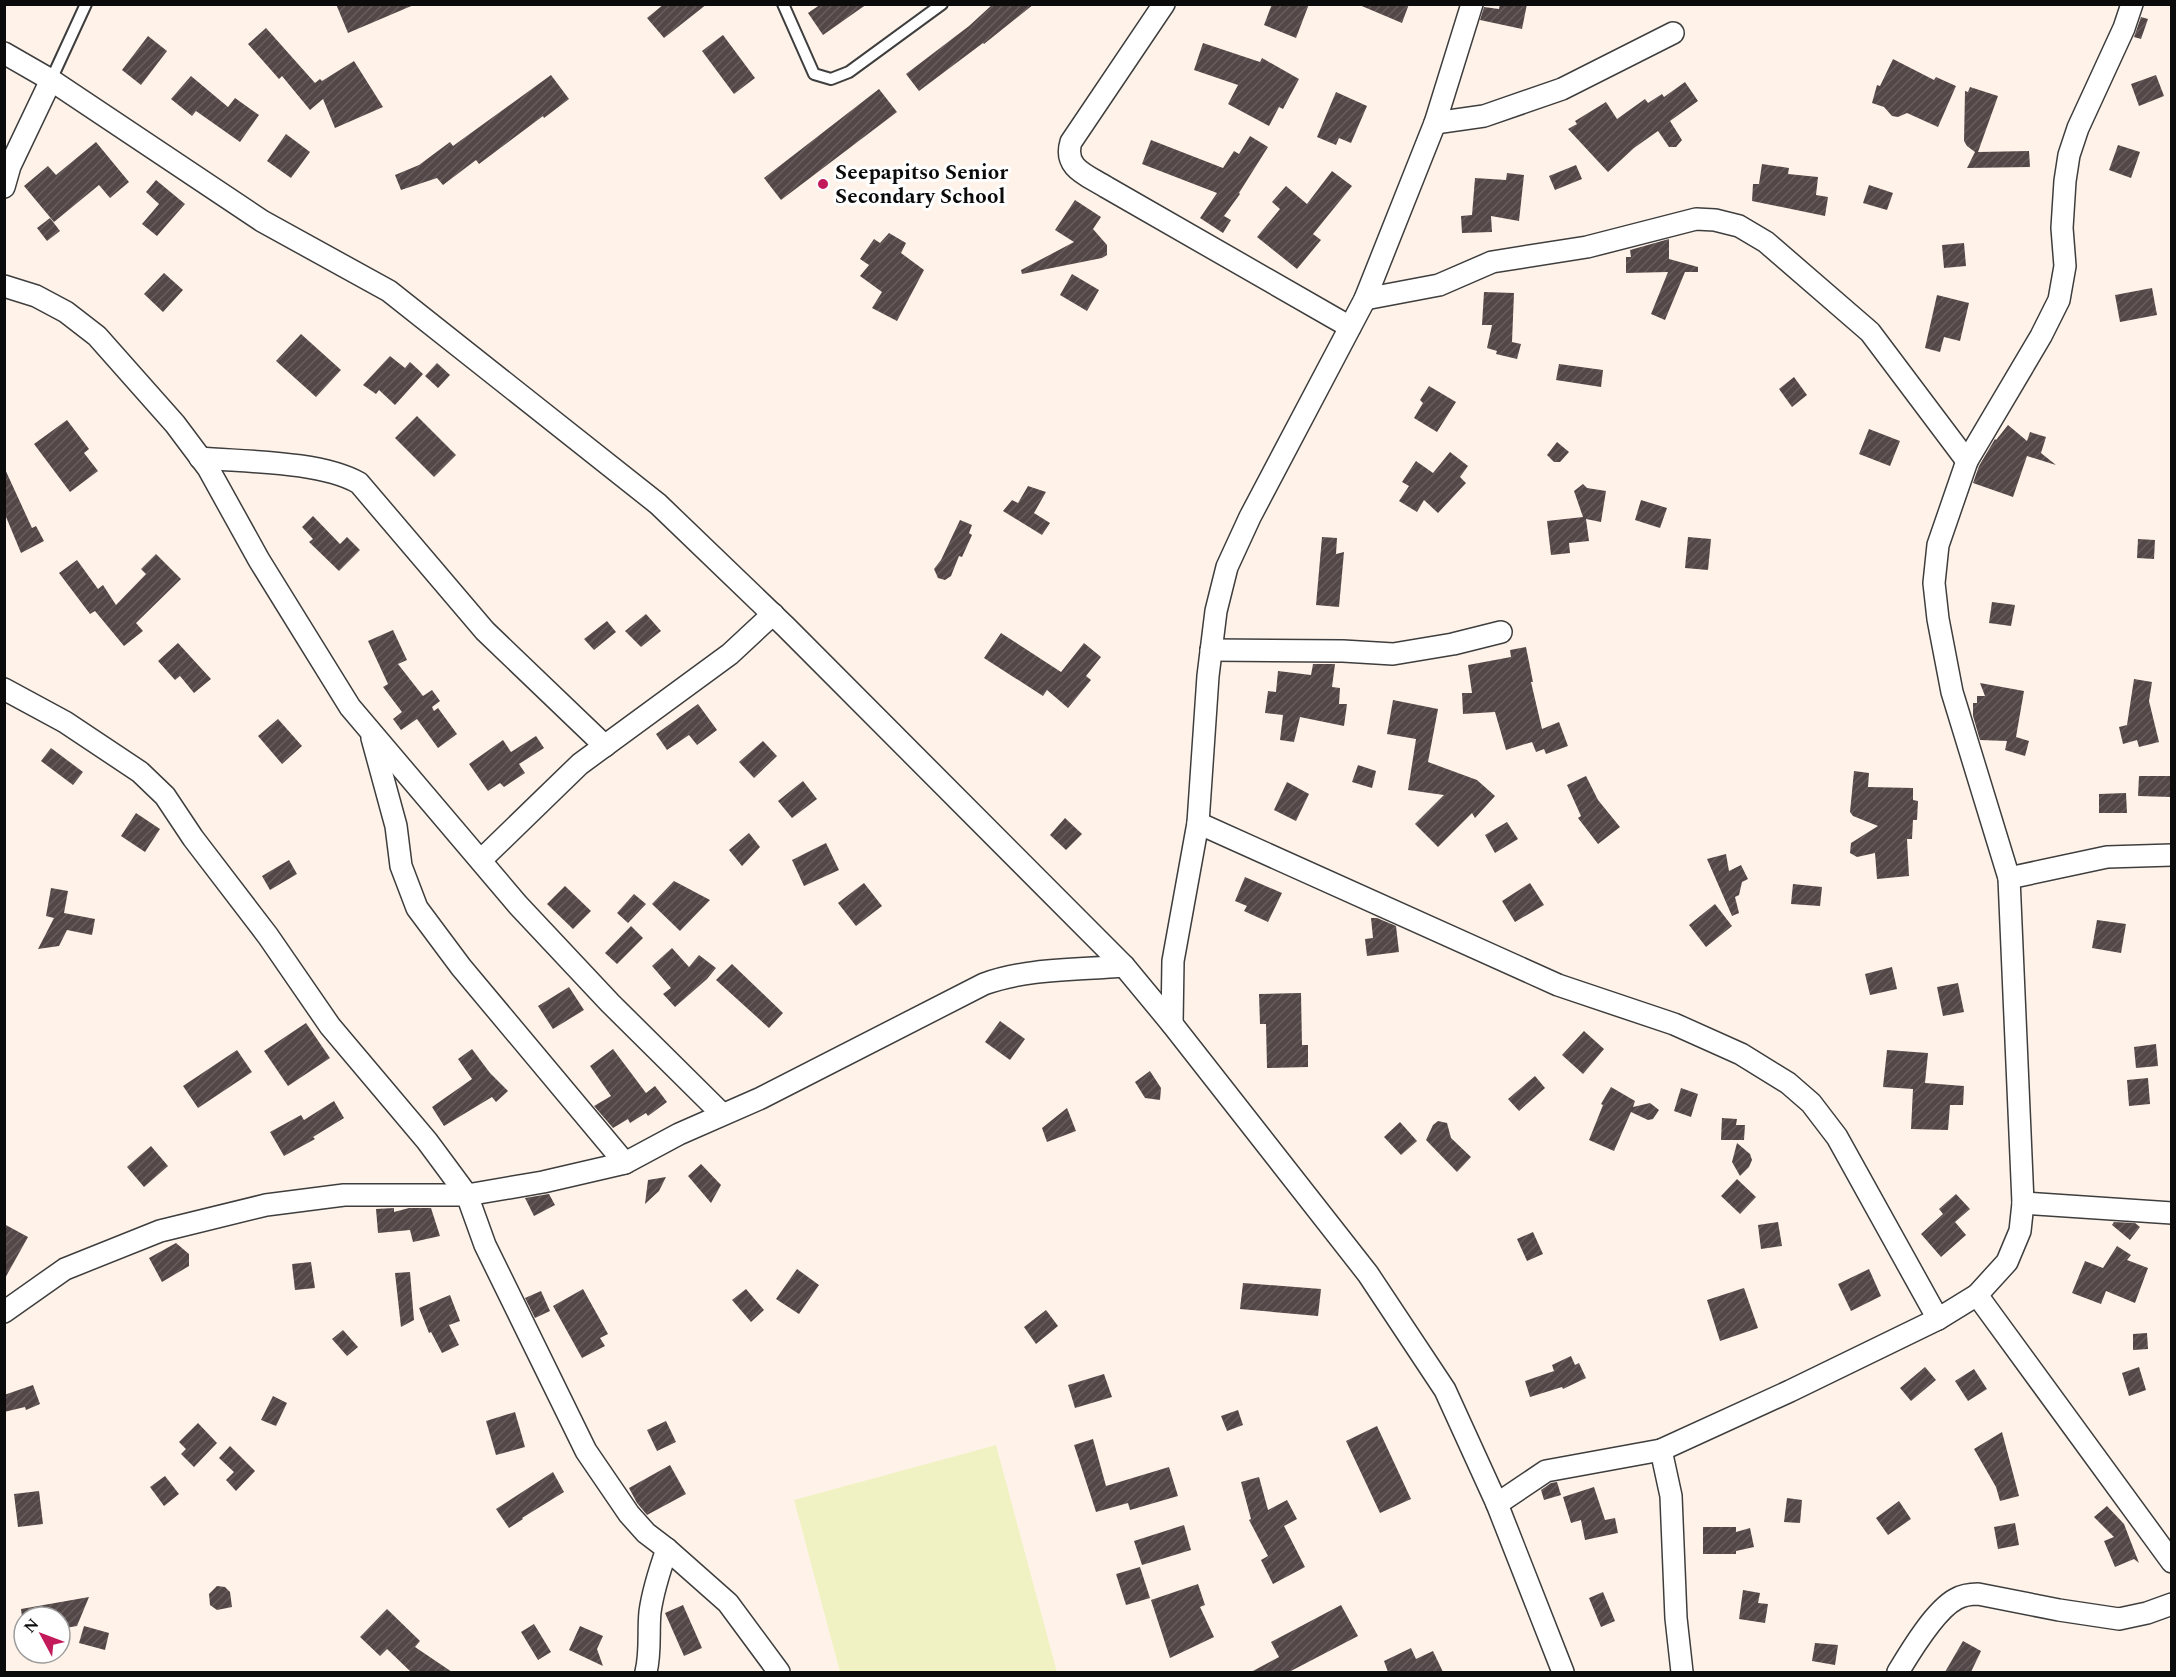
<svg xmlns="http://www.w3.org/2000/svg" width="2176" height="1677" viewBox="0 0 2176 1677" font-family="Spectral,serif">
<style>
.pitch{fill:#f1f2c3}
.building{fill:url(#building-hatch)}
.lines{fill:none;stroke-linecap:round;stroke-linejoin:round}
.lane-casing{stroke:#3e3e3e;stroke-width:14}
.street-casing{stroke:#3e3e3e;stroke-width:24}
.lane{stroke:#fff;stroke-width:10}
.street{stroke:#fff;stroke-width:21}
.poi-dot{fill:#c31a5b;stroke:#fff;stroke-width:2}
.labels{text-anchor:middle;stroke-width:6;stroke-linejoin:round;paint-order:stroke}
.poi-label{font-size:21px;font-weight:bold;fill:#0b0b0b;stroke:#fff;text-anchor:start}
</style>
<defs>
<pattern id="building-hatch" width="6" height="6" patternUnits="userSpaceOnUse" patternTransform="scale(1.5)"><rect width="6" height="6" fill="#544747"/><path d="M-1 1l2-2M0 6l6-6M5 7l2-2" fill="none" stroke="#685d5d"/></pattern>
</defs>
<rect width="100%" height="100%" fill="#fff3e9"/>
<path class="pitch" d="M996 1445 1057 1672H840L794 1500Z"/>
<g class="building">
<path d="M336 4H416L348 33Z"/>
<path d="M664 4H707L664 38 647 18Z"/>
<path d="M821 4H867L823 35 808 13Z"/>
<path d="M993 4H1034L984 44 983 43 919 91 906 74 969 26Z"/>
<path d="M1272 4H1309L1296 38 1264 25Z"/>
<path d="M1357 4H1409L1402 23Z"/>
<path d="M1500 4H1527L1522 29 1480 20 1484 7 1499 9Z"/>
<path d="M2141 17 2148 19 2141 39 2134 37Z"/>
<path d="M266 28 315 83 320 79 322 81 354 61 383 107 335 128 323 99 310 110 282 76 279 79 248 44Z"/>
<path d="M723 35 755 78 734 94 702 51Z"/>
<path d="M148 36 167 51 141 85 122 70Z"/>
<path d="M1203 43 1260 62 1262 58 1299 79 1283 109 1279 107 1269 126 1228 104 1238 85 1194 70Z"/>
<path d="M1893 59 1934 80 1936 77 1956 86 1938 127 1907 113 1898 117 1892 116 1884 107 1872 103 1877 85 1880 86Z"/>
<path d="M551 75 569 99 544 118 543 116 479 164 476 160 443 185 437 178 401 190 395 175 419 165 450 142 453 146Z"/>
<path d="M2156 75 2164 96 2139 106 2131 84Z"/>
<path d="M191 76 228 107 235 98 259 115 240 142 196 111 192 116 171 99Z"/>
<path d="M1685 82 1698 101 1670 121 1682 140 1676 147H1669L1658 131 1634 148 1608 172 1568 129 1577 124 1575 121 1606 102 1617 119 1645 99 1648 103 1662 94 1664 97Z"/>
<path d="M1970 87 1998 96 1978 152 2029 151 2030 167 1967 168 1975 152 1967 146 1964 141 1965 91 1968 92Z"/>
<path d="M879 89 897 112 781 200 764 178Z"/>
<path d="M1336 92 1367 106 1351 143 1339 138 1336 145 1317 137Z"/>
<path d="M286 134 310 152 291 178 267 161Z"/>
<path d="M1250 136 1268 147 1239 193 1240 194 1224 216 1231 220 1223 233 1200 218 1217 193 1142 164 1151 140 1223 168 1234 151 1239 154Z"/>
<path d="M96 142 129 182 110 198 99 185 54 222 24 186 48 166 56 175Z"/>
<path d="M2118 145 2140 152 2131 178 2109 170Z"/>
<path d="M1762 164 1789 168 1788 174 1818 177 1816 195 1828 197 1825 216 1752 201 1753 184H1759Z"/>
<path d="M1576 165 1582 179 1555 190 1549 176Z"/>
<path d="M1332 171 1352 186 1313 234 1321 240 1297 269 1257 237 1280 209 1272 202 1286 186 1307 204Z"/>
<path d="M1507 173 1524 175 1519 221 1491 216 1492 232 1462 233 1461 216 1472 215 1475 178 1506 180Z"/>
<path d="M156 180 185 204 157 236 142 224 159 204 146 192Z"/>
<path d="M1869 185 1893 193 1887 210 1863 203Z"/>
<path d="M1075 200 1101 217 1093 229 1107 245V255L1102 258 1022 274 1021 270 1074 242 1055 230Z"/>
<path d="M50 218 60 231 47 241 37 228Z"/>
<path d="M889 233 906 243 901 253 924 270 897 321 872 308 882 292 860 276 869 265 860 259 874 239 880 243Z"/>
<path d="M1669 239V259L1698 267V272H1685L1665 320 1651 314 1668 272 1626 273V257H1631L1630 250Z"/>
<path d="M1964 243 1966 266 1944 268 1942 245Z"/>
<path d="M164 273 183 290 163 312 144 294Z"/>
<path d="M1072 274 1099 290 1087 311 1060 295Z"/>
<path d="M2152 288 2157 315 2120 322 2115 295Z"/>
<path d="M1484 292 1514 293 1512 342 1521 344 1517 359 1496 354 1497 351 1487 348 1492 325H1482Z"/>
<path d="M1937 295 1969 303 1960 341 1944 337 1940 352 1925 348Z"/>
<path d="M301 334 341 370 316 397 276 361Z"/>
<path d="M390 356 405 368 410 362 423 374 395 405 379 390 376 394 363 385Z"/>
<path d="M437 363 450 375 438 388 425 376Z"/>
<path d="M1559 364 1603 370 1601 387 1556 380Z"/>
<path d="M1794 377 1807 395 1792 407 1779 389Z"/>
<path d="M1429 386 1456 402 1437 432 1414 418 1423 403 1420 400Z"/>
<path d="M417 416 456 455 434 477 395 438Z"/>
<path d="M67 420 89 449 84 453 98 471 70 492 34 444Z"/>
<path d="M2008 425 2027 441 2030 432 2046 437 2041 453 2056 465 2027 456 2013 497 1973 483 1979 466 1995 439 1996 440Z"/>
<path d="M1869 429 1900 441 1890 466 1859 454Z"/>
<path d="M1557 442 1569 452 1560 462H1554L1547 455Z"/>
<path d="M1450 452 1468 466 1460 477 1466 483 1438 513 1424 500 1417 512 1399 501 1409 486 1402 482 1416 461 1433 473Z"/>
<path d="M4 467 32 528 36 526 44 541 21 553 4 512Z"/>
<path d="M1583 484 1587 488 1606 491 1601 522 1586 519 1589 541 1569 543 1570 553 1551 555 1547 521 1583 517 1574 491Z"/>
<path d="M1028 486 1046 492 1034 513 1050 523 1042 535 1003 511 1012 500 1018 503Z"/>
<path d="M1641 500 1667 508 1660 528 1635 520Z"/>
<path d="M313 516 340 544 347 537 360 550 339 571 309 542 313 539 302 527Z"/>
<path d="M960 520 972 525 969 533 972 535 962 557 959 556 951 576 945 580 938 578 934 569 941 560Z"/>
<path d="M1322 537 1337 538 1336 554 1344 552 1339 607 1316 605Z"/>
<path d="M1688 537 1711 539 1708 570 1685 568Z"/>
<path d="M2138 539 2155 540 2154 559 2137 558Z"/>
<path d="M156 554 181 579 136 623 143 631 124 646 95 611 90 614 59 573 77 560 98 589 103 585 116 605 146 574 141 569Z"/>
<path d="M1992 602 2015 605 2011 626 1989 623Z"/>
<path d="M646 614 661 631 641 647 625 631Z"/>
<path d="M607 621 616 632 594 650 584 639Z"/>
<path d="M393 630 407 660 398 664 423 696 432 690 440 701 432 707 434 711 438 708 457 734 438 748 417 719 401 730 393 719 402 712 383 687 388 684 368 641Z"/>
<path d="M1001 633 1061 672 1084 643 1101 657 1086 676 1091 680 1068 708 1047 690 1043 696 984 658Z"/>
<path d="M178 643 211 679 194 693 180 676 175 680 158 661Z"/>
<path d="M1526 647 1533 682H1531L1542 729 1559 722 1568 746 1546 754 1544 749 1536 752 1532 742 1506 750 1495 712 1463 714 1462 693H1472L1468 665 1511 657 1510 650Z"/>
<path d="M1313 664H1335L1332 687 1340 688 1339 704H1347L1344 726 1300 717 1294 742 1280 740 1283 715 1265 713 1268 691 1276 692 1278 671 1311 675Z"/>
<path d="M2134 679 2152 682 2149 701 2159 742 2139 747 2137 740 2123 744 2119 727 2127 725Z"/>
<path d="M1980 683 2024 691 2016 737 2029 741 2025 756 2005 750 2007 741 1980 740 1973 716V703H1977V696H1985Z"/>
<path d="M1393 700 1438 709 1428 762 1477 780 1495 796 1475 818 1472 813 1438 847 1415 824 1444 795 1408 790 1416 739 1387 734Z"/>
<path d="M698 704 717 730 697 745 689 735 667 750 656 734Z"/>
<path d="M278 719 302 746 282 764 258 736Z"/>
<path d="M536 736 544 748 519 764 525 773 504 787 500 783 488 791 469 764 503 740 511 752Z"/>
<path d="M763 741 777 756 754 778 739 762Z"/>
<path d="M51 748 83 772 73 785 41 761Z"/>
<path d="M1358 765 1376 771 1372 788 1352 782Z"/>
<path d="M1854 771 1869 773 1868 787 1913 788V800L1918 801 1917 820H1913L1912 839H1907L1909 876 1877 879 1875 853 1857 857 1850 853 1851 843 1878 826 1853 816 1850 812Z"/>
<path d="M1586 776 1598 800 1620 827 1598 844 1578 818 1581 816 1567 785Z"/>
<path d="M2139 776H2172L2171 797 2138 796Z"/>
<path d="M803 781 817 799 792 818 778 801Z"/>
<path d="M1287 782 1309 794 1296 821 1274 810Z"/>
<path d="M2126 793 2127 813H2099V794Z"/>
<path d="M136 813 160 829 145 852 121 836Z"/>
<path d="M1065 818 1082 834 1066 850 1050 835Z"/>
<path d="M1507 822 1518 839 1495 853 1485 835Z"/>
<path d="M749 833 760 847 742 866 729 850Z"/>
<path d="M826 843 839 870 804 886 792 860Z"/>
<path d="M1726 854 1729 871 1741 865 1748 879 1742 882 1739 895 1735 897 1739 913 1732 916 1707 859Z"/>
<path d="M289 860 297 874 270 890 262 876Z"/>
<path d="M1245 877 1282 893 1268 922 1244 911 1247 906 1235 901Z"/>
<path d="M674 881 710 900 680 931 652 904Z"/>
<path d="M864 883 882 906 856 926 838 903Z"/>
<path d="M1530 883 1544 905 1515 922 1502 901Z"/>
<path d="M1793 884 1822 887 1820 906 1791 904Z"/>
<path d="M565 886 591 911 573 929 547 904Z"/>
<path d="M51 888 68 891 64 913 95 919 92 935 67 930 59 946 38 949 54 918 46 916Z"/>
<path d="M634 894 646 904 628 923 617 913Z"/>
<path d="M1715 904 1732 926 1706 947 1689 925Z"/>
<path d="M1371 918H1377L1396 926 1399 952 1367 956 1365 939 1373 938Z"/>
<path d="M2097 920 2126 924 2121 953 2092 948Z"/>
<path d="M631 926 643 938 617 964 605 953Z"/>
<path d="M672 948 689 967 699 955 716 968 707 979 675 1007 663 994 671 988 652 966Z"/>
<path d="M732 964 783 1013 769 1028 716 980Z"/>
<path d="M1892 967 1897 989 1870 995 1865 974Z"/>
<path d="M1958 983 1964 1012 1943 1016 1937 987Z"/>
<path d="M569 987 584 1010 553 1029 538 1006Z"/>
<path d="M1301 993 1302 1045H1308V1067L1267 1068 1266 1024H1260L1259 994Z"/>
<path d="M1000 1021 1025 1039 1010 1060 985 1042Z"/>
<path d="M306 1023 330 1058 288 1086 264 1051Z"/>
<path d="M1584 1031 1604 1049 1583 1074 1562 1055Z"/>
<path d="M2156 1044 2158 1066 2136 1068 2134 1047Z"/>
<path d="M472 1049 490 1073 508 1091 496 1102 492 1097 444 1126 432 1107 472 1079 458 1059Z"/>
<path d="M613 1049 646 1093 655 1086 667 1102 648 1116 646 1113 630 1123 628 1119 613 1128 594 1106 611 1096 590 1066Z"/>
<path d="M237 1050 252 1072 198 1108 183 1086Z"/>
<path d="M1887 1050 1928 1053 1925 1083 1964 1086 1963 1105H1950L1948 1130 1911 1129 1913 1089 1883 1087Z"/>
<path d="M1150 1071 1161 1088 1160 1100 1145 1098 1135 1082Z"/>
<path d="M1535 1076 1545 1088 1519 1111 1508 1099Z"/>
<path d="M2148 1078 2150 1104 2129 1106 2127 1080Z"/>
<path d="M1611 1087 1635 1101 1633 1107 1650 1103 1659 1110 1653 1119 1648 1120 1631 1112 1614 1151 1589 1140 1603 1105 1601 1104Z"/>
<path d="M1681 1088 1698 1094 1691 1117 1674 1111Z"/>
<path d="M334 1101 344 1118 313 1137 315 1139 284 1156 270 1132 301 1115 304 1120Z"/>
<path d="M1067 1108 1076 1131 1047 1142 1042 1128Z"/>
<path d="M1722 1118 1737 1119 1736 1125H1745L1744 1140H1721Z"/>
<path d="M1438 1121 1447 1123 1451 1138 1471 1157 1457 1172 1426 1140 1433 1125Z"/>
<path d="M1400 1122 1417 1141 1401 1155 1384 1137Z"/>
<path d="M1737 1143 1750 1154 1752 1160 1749 1167 1740 1176 1732 1162Z"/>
<path d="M151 1146 168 1166 144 1187 127 1167Z"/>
<path d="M701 1164 721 1185 711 1203 688 1176Z"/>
<path d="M666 1177 659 1191 645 1204 648 1180Z"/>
<path d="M1737 1179 1756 1197 1740 1214 1721 1196Z"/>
<path d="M549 1194 555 1205 534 1216 525 1198Z"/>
<path d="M1956 1194 1970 1209 1955 1222 1966 1235 1941 1257 1921 1234 1943 1214 1939 1209Z"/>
<path d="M394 1208V1212L409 1208H431L440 1236 413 1242 410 1230 378 1233 376 1209Z"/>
<path d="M1778 1222 1782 1246 1761 1249 1758 1225Z"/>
<path d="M2114 1222 2135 1223 2140 1227 2130 1240 2112 1225Z"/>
<path d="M4 1224 28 1237 4 1280Z"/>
<path d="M1533 1232 1543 1254 1527 1261 1517 1239Z"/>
<path d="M176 1243 189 1254V1266L162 1282 149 1258Z"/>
<path d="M2117 1246 2131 1255 2127 1260 2148 1268 2135 1303 2106 1291 2101 1304 2072 1293 2085 1261 2103 1268Z"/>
<path d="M311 1262 315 1288 295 1290 292 1264Z"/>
<path d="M797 1269 819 1285 799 1314 776 1299Z"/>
<path d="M1869 1269 1881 1296 1851 1311 1838 1284Z"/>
<path d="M410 1272 414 1320 401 1327 395 1273Z"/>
<path d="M1243 1283 1321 1289 1318 1316 1240 1309Z"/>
<path d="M1744 1288 1758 1328 1720 1341 1707 1300Z"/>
<path d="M583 1289 608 1334 600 1338 605 1346 582 1358 553 1306Z"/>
<path d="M746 1289 764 1310 751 1322 732 1300Z"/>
<path d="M541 1291 550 1311 535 1318 525 1298Z"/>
<path d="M450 1295 460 1321 449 1325 459 1345 442 1353 431 1332 429 1333 419 1308Z"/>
<path d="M1046 1310 1058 1326 1036 1344 1024 1327Z"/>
<path d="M343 1330 358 1347 347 1356 332 1339Z"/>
<path d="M2147 1333 2148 1349 2133 1350V1334Z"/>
<path d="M1571 1356 1575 1365 1579 1363 1586 1378 1563 1389 1562 1387 1530 1397 1525 1381 1554 1371 1552 1365Z"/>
<path d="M1925 1367 1936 1380 1911 1401 1900 1388Z"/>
<path d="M2139 1367 2146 1390 2129 1396 2122 1373Z"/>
<path d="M1974 1369 1987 1389 1968 1401 1955 1381Z"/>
<path d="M1104 1374 1112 1397 1075 1408 1068 1385Z"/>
<path d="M33 1385 40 1404 26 1410 25 1407 4 1412V1395Z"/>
<path d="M273 1396 287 1403 276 1426 261 1420Z"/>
<path d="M1238 1410 1243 1425 1227 1431 1221 1416Z"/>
<path d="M515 1412 525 1447 496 1455 486 1421Z"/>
<path d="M666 1421 676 1442 657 1451 647 1430Z"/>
<path d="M198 1423 217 1443 194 1467 181 1454 186 1449 179 1442Z"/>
<path d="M1377 1426 1411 1499 1380 1513 1346 1441Z"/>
<path d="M2002 1432 2019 1496 2000 1501 1996 1487 1974 1449Z"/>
<path d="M1093 1439 1106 1486 1169 1467 1178 1496 1130 1510 1128 1503 1096 1512 1074 1445Z"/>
<path d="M230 1446 255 1471 236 1491 226 1480 234 1472 219 1458Z"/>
<path d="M670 1465 686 1494 647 1515 637 1503 629 1488Z"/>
<path d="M553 1472 564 1492 522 1518 523 1519 509 1528 496 1509Z"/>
<path d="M165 1476 179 1494 164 1506 150 1487Z"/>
<path d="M1259 1477 1268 1510 1287 1500 1297 1519 1284 1526 1305 1567 1273 1584 1261 1560 1268 1556 1249 1520 1251 1519 1241 1482Z"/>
<path d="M1557 1482 1561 1495 1544 1500 1541 1490 1551 1483Z"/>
<path d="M1594 1487 1605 1520 1615 1518 1618 1533 1585 1540 1581 1520 1571 1523 1563 1497Z"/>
<path d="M39 1491 43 1524 18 1527 14 1494Z"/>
<path d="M1787 1498 1802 1500 1800 1523 1784 1522Z"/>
<path d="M1899 1501 1911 1519 1888 1535 1876 1518Z"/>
<path d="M2107 1506 2124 1524 2139 1563 2134 1559 2115 1567 2104 1541 2114 1537 2094 1517Z"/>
<path d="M2015 1523 2019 1545 1998 1549 1994 1527Z"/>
<path d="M1184 1525 1191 1550 1142 1565 1134 1541Z"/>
<path d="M1703 1527H1736V1532L1750 1528 1754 1547 1736 1551V1554H1703Z"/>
<path d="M1140 1567 1150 1598 1126 1605 1116 1574Z"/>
<path d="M1198 1584 1205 1605 1200 1607 1214 1637 1170 1658 1151 1600Z"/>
<path d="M217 1586 225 1587 230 1592 232 1607 217 1610 210 1605 209 1594Z"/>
<path d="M1743 1590 1760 1593 1758 1603 1768 1604 1765 1623 1739 1619Z"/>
<path d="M1603 1592 1615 1621 1601 1627 1589 1598Z"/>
<path d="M89 1597 77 1626 60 1629V1617H22L21 1609Z"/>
<path d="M683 1605 702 1648 684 1656 665 1613Z"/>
<path d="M1341 1605 1358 1636 1289 1672H1251L1279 1657 1271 1642Z"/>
<path d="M387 1609 420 1641 415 1647 452 1672H411L387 1649 380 1656 360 1637Z"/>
<path d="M534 1624 551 1652 538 1660 521 1632Z"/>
<path d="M84 1626 109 1633 105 1650 79 1643Z"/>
<path d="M580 1626 603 1636 597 1649 603 1666 569 1650Z"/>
<path d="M1963 1641 1981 1651 1971 1672H1945Z"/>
<path d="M1815 1643 1838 1645 1835 1665 1812 1661Z"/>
<path d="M1411 1648 1416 1659 1433 1651 1443 1672H1388L1384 1661Z"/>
</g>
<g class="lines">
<defs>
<g id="lane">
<path d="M783 4 814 74 831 79 849 72 942 4"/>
<path d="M51 80 86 4"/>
</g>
<g id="street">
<path d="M1164 4 1071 142C1063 168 1087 175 1106 187L1350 327"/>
<path d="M4 53 51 80 262 221 389 291 658 504 786 627 1124 966 1172 1024 1368 1274 1445 1390 1497 1504 1563 1672"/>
<path d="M1435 123 1484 116 1562 89 1673 33"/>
<path d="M4 187 10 166 51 80"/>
<path d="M4 286 36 296 66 312 97 336 175 424 208 468 259 560 350 707 518 905 610 1003 722 1114"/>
<path d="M1365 299 1439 285 1492 262 1587 247 1696 219 1715 220 1739 226 1766 242 1870 332 1967 461"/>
<path d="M200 458C246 462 320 461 359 483L485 631 605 746"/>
<path d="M1211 650 1343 651 1393 654 1453 644 1501 632"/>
<path d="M4 689 65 722 140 772 165 796 193 838 268 936 330 1026 427 1141 467 1195 485 1245 586 1451 629 1514 646 1533 667 1549 728 1603 779 1672"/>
<path d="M372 738 396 826 401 866 417 908 461 967 625 1163"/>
<path d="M1198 823 1558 985 1674 1024 1741 1054 1788 1083 1811 1103 1837 1137 1938 1319"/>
<path d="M481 860 580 764 730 654 773 614"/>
<path d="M2009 878 1952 692 1938 619 1934 583 1938 545 1967 461 2041 336 2059 300 2065 266 2062 228 2065 181 2069 155 2078 128 2124 28 2132 4"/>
<path d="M1172 1024 1173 961 1198 823 1208 676 1216 611 1227 567 1250 517 1365 299 1435 123 1472 4"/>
<path d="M2023 1203 2172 1213"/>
<path d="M1977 1295 2172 1562"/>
<path d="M4 1312 65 1269 160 1231 266 1205 344 1195H467L543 1182 625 1163 679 1134 761 1098 984 984C1028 968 1077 970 1124 966"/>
<path d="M1661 1450 1671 1496 1676 1618 1682 1672"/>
<path d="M1497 1504 1546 1471 1661 1450 1790 1391 1938 1319 1977 1295 2007 1262 2020 1231 2023 1203 2009 878 2107 857 2172 855"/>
<path d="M646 1672C651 1652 648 1632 650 1612 653 1590 660 1569 667 1549"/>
<path d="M1898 1672C1910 1652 1935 1610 1956 1599 1963 1595 1970 1594 1978 1594L2059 1610 2119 1619 2147 1613 2172 1604"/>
</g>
</defs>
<use href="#lane" class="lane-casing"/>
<use href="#street" class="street-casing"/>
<use href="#lane" class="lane"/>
<use href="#street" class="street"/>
</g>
<circle class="poi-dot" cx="823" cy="184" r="6"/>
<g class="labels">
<g class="poi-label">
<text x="835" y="179">Seepapitso Senior<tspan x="835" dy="24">Secondary School</tspan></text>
</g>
</g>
<rect width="2176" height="1677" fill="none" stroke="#0b0b0b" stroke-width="12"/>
<g transform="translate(42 1635) rotate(311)"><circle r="28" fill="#ffffff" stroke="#9d9d9d" stroke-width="1.5"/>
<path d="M0-4.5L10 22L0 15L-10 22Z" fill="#c31a5b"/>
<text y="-9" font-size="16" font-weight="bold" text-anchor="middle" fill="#0b0b0b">N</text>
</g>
</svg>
